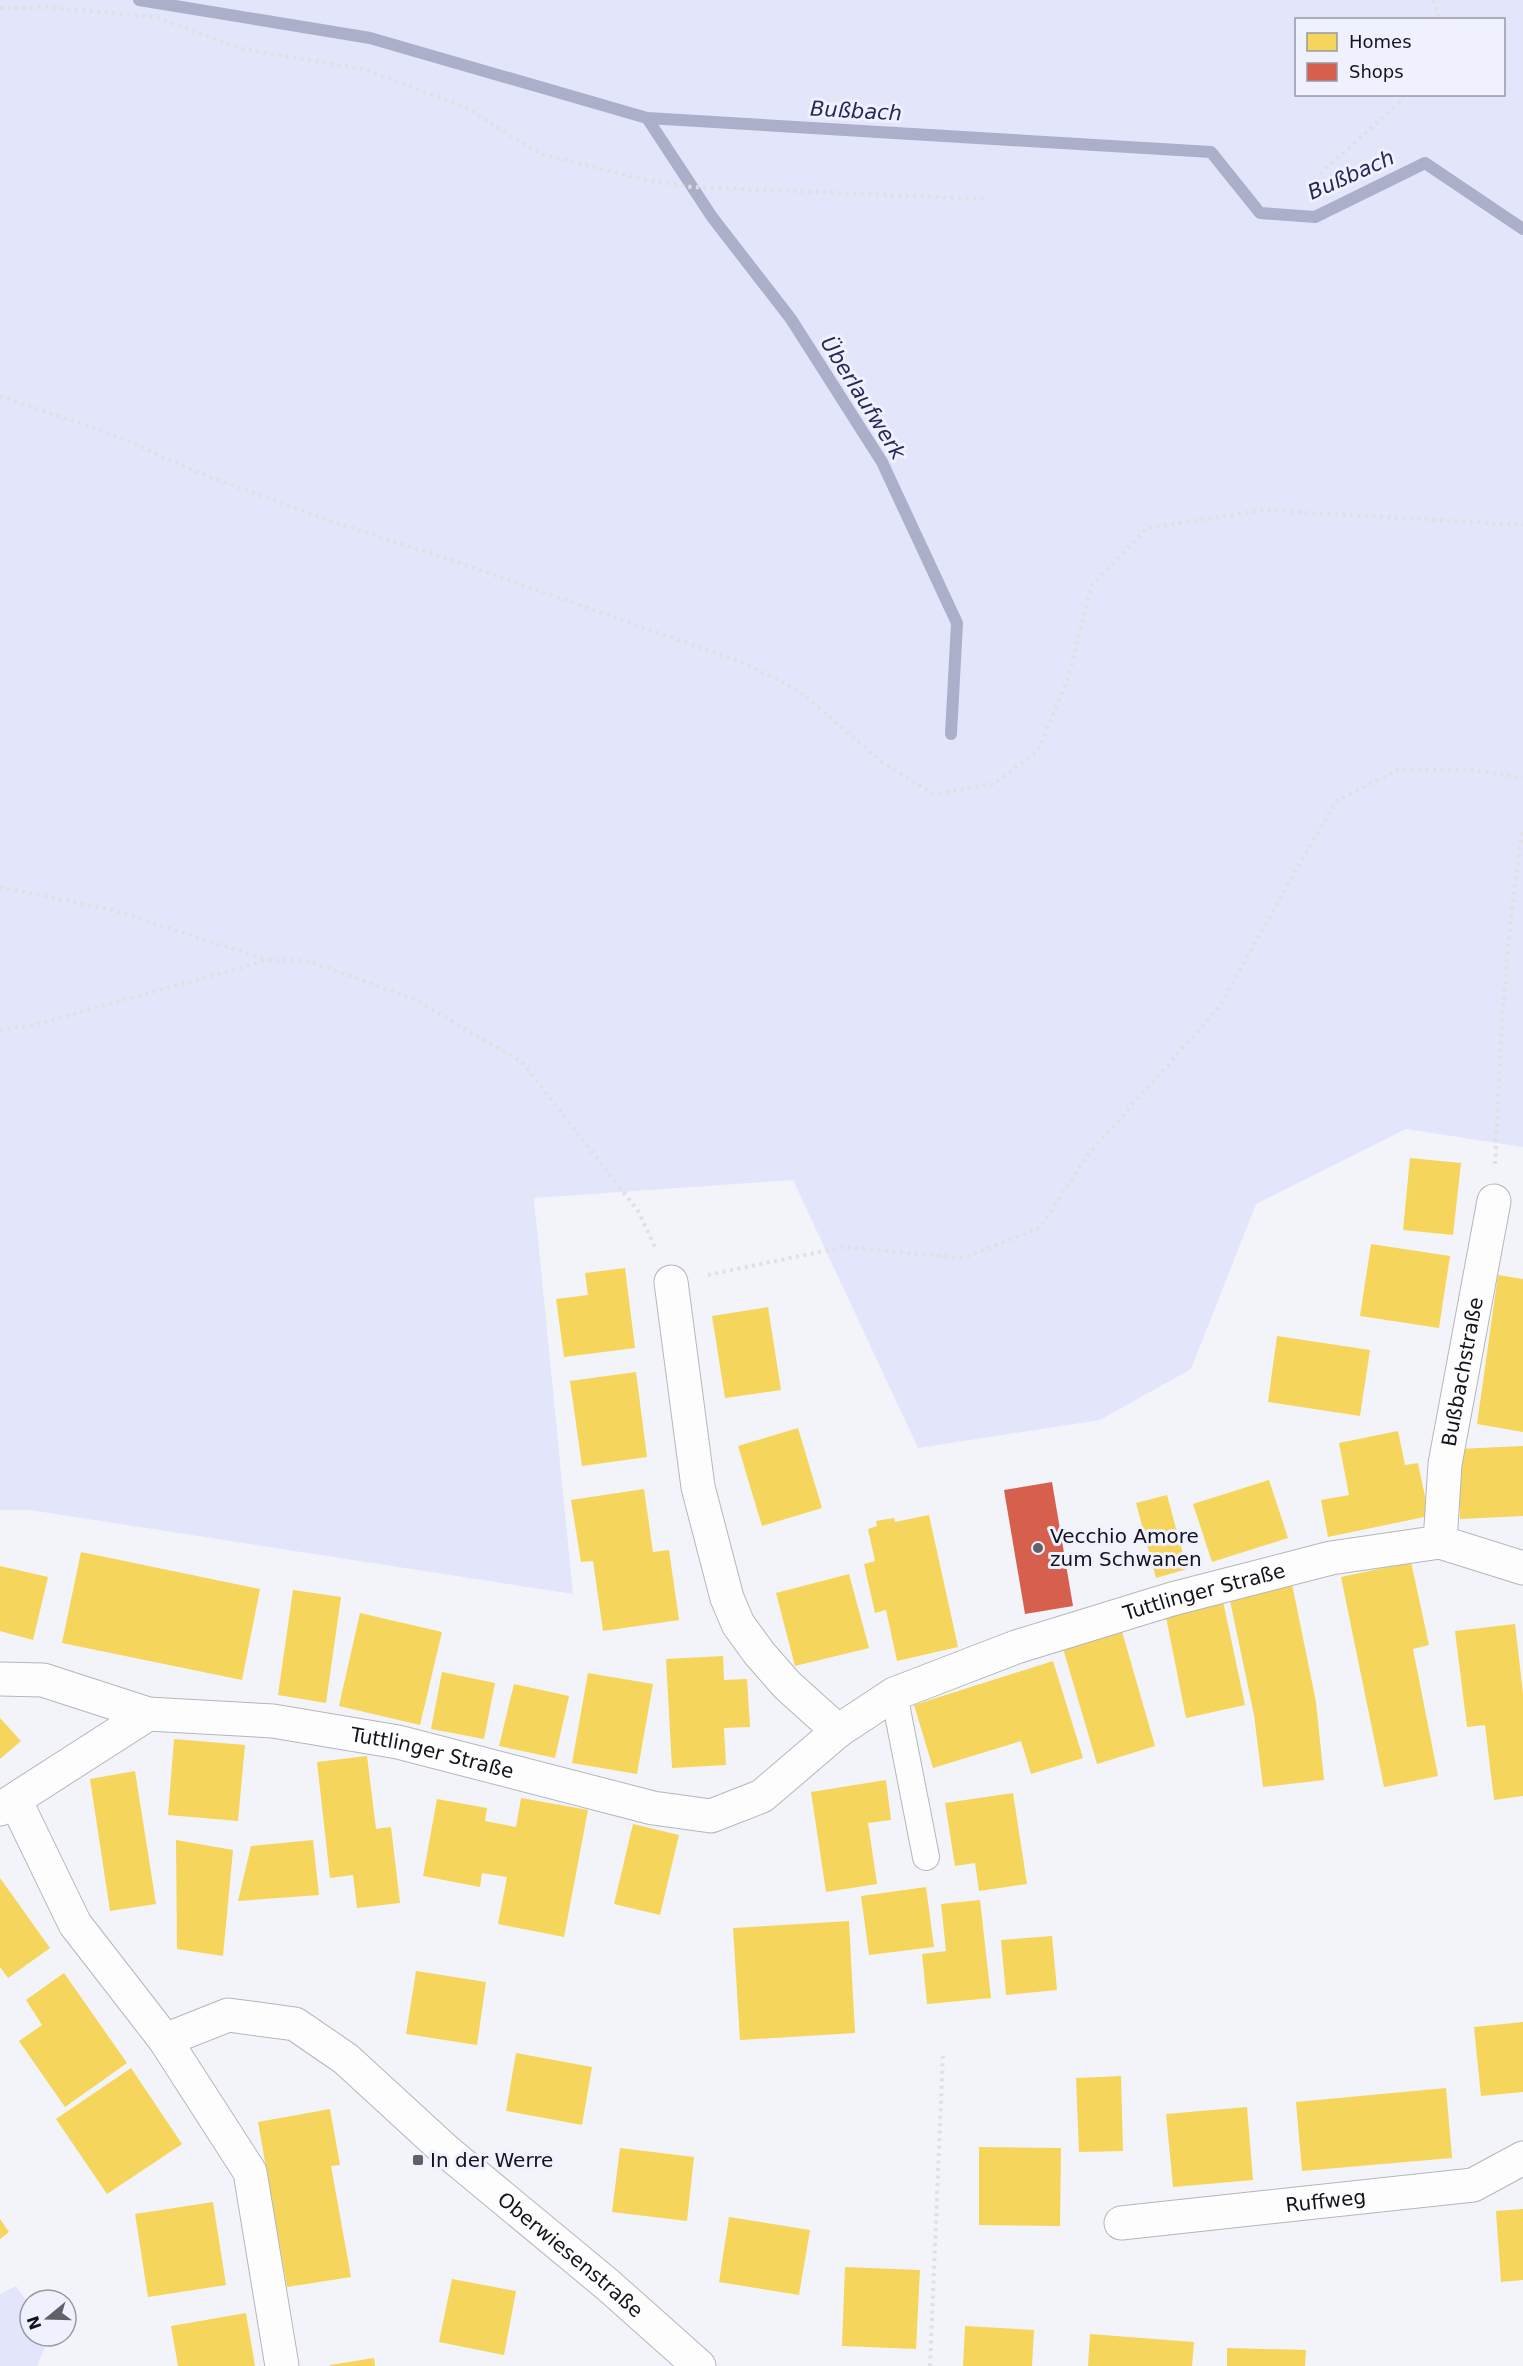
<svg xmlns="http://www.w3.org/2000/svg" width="1523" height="2366" viewBox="0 0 1523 2366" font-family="'DejaVu Sans',sans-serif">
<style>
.green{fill:#e3e6fa;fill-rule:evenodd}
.homes{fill:#f6d55c}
.shops{fill:#d6604d}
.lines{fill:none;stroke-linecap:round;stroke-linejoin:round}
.stream{stroke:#abafca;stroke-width:12}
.service-casing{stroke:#b4b6bc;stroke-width:28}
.minor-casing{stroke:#b4b6bc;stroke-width:35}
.path{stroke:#e0e0e3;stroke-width:4;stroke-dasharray:3 4.5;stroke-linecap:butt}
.service{stroke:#fdfdfe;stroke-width:26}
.minor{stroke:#fdfdfe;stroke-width:33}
.poi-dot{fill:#616269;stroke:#eff1fe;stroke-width:2}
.labels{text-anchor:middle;stroke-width:6;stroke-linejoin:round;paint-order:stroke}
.street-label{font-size:20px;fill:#13141b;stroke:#eff1fe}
.poi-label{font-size:20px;fill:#13141b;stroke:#eff1fe;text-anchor:start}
.water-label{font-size:21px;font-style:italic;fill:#272857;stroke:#eff1fe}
</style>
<rect width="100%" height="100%" fill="#f2f4fa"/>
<g class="green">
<path d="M0 0H1523V1147L1406 1129 1256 1204 1191 1369 1100 1420 918 1448 793 1180 534 1198 573 1594 30 1510H0ZM1296 20H1504V94H1296Z"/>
<path d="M16 2286 30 2306V2336H50L37 2366H0V2294Z"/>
</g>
<g class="homes">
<path d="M1410 1158 1461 1163 1453 1235 1403 1230Z"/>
<path d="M1371 1244 1450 1256 1439 1328 1360 1316Z"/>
<path d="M625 1268 635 1348 564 1357 556 1299 588 1295 585 1273Z"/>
<path d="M1498 1275 1523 1279V1432L1477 1424Z"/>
<path d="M768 1307 781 1390 725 1398 712 1316Z"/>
<path d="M1277 1336 1370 1350 1360 1416 1268 1402Z"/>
<path d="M636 1372 647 1457 582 1466 570 1381Z"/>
<path d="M798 1428 822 1508 762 1526 738 1446Z"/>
<path d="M1398 1431 1405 1465 1418 1463 1429 1516 1328 1537 1321 1500 1349 1495 1339 1443Z"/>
<path d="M1523 1446V1516L1460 1519 1457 1449Z"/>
<path d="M1269 1480 1288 1538 1212 1562 1193 1504Z"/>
<path d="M644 1489 653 1552 669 1550 679 1620 603 1631 593 1561 581 1562 571 1500Z"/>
<path d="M1167 1495 1187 1569 1156 1578 1136 1503Z"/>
<path d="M929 1515 958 1647 897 1661 886 1610 875 1613 864 1564 875 1561 868 1529 877 1526 876 1521 894 1518 895 1522Z"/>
<path d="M81 1552 260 1589 242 1680 62 1643Z"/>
<path d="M1411 1562 1429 1645 1413 1649 1438 1776 1384 1787 1341 1577Z"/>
<path d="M0 1566 48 1577 33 1640 0 1631Z"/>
<path d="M849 1574 869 1648 795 1666 776 1593Z"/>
<path d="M1292 1584 1316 1702 1324 1780 1263 1787 1254 1715 1229 1596Z"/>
<path d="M293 1590 341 1597 326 1703 278 1695Z"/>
<path d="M1223 1601 1245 1705 1186 1718 1165 1612Z"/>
<path d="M360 1613 442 1632 420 1725 339 1706Z"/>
<path d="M1515 1624 1523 1693V1796L1494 1800 1485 1725 1467 1727 1455 1631Z"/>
<path d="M1121 1628 1155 1746 1097 1764 1062 1645Z"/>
<path d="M723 1656 724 1680 747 1679 750 1727 724 1728 726 1765 672 1768 666 1659Z"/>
<path d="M1053 1661 1083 1758 1031 1774 1021 1741 933 1768 914 1705Z"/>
<path d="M442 1672 495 1683 484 1739 431 1729Z"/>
<path d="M588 1673 653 1684 637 1774 572 1763Z"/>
<path d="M514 1684 569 1696 555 1758 499 1746Z"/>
<path d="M0 1718 21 1741 0 1759Z"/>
<path d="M174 1739 245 1745 238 1821 168 1815Z"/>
<path d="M367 1756 376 1829 391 1827 400 1903 357 1908 353 1875 330 1878 317 1762Z"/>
<path d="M135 1771 156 1904 110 1911 90 1779Z"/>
<path d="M886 1780 891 1820 868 1823 877 1884 826 1892 811 1792Z"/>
<path d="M1013 1793 1027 1884 979 1891 975 1863 955 1866 945 1803Z"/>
<path d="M521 1798 588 1810 564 1937 498 1924 507 1877 482 1873 480 1887 423 1876 437 1799 487 1808 485 1821 516 1827Z"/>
<path d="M633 1824 679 1835 660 1915 614 1904Z"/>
<path d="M176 1840 233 1850 223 1956 177 1949Z"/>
<path d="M313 1840 319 1895 238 1901 251 1846Z"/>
<path d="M0 1878 50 1948 8 1978 0 1967Z"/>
<path d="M926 1887 934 1947 869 1955 861 1896Z"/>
<path d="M980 1900 991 1998 927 2004 922 1954 946 1951 941 1904Z"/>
<path d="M849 1921 855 2033 740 2040 733 1928Z"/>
<path d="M1052 1936 1057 1990 1006 1995 1001 1940Z"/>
<path d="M416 1971 486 1982 477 2045 406 2034Z"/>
<path d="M64 1973 127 2063 65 2107 19 2041 42 2025 26 2000Z"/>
<path d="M1523 2022V2092L1481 2096 1474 2027Z"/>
<path d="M516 2053 592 2067 582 2125 506 2111Z"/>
<path d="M131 2068 182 2144 107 2194 56 2119Z"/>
<path d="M1121 2076 1123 2151 1079 2152 1076 2078Z"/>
<path d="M1446 2088 1452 2158 1302 2171 1296 2102Z"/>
<path d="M1247 2107 1253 2180 1173 2187 1166 2114Z"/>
<path d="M330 2109 340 2165 331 2166 351 2277 287 2287 258 2122Z"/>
<path d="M979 2147 1061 2148 1060 2226 979 2225Z"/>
<path d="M620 2148 694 2157 687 2221 612 2212Z"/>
<path d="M213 2202 226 2285 148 2297 135 2214Z"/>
<path d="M1523 2209V2280L1501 2282 1496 2211Z"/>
<path d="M729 2217 810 2230 799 2295 719 2282Z"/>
<path d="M0 2219 9 2232 0 2239Z"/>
<path d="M845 2267 920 2270 916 2349 842 2346Z"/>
<path d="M452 2279 516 2291 504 2355 439 2342Z"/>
<path d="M246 2313 255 2366H178L171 2326Z"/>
<path d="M965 2326 1034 2330 1032 2366H963Z"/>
<path d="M1090 2334 1194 2342 1192 2366H1088Z"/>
<path d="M1227 2348 1306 2350 1305 2366H1227Z"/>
<path d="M374 2358 375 2366H330V2365Z"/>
</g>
<path class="shops" d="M1052 1482 1073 1606 1025 1614 1004 1490Z"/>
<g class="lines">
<g class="stream">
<path d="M139 0 370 38 647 118 1211 152 1260 213 1315 217 1425 163 1523 229"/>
<path d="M647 118 712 217 791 319 882 462 957 623 951 734"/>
</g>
<defs>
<path id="service" d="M894 1694 926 1857"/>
<g id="minor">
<path d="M671 1282 698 1487 727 1598 738 1624 759 1653 787 1685 838 1731"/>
<path id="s1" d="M1440 1542 1445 1464 1494 1201"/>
<path id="s2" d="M0 1679 43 1680 148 1714 273 1721 398 1742 653 1808 711 1816 762 1796 838 1731 894 1694 1016 1647 1172 1599 1331 1558 1440 1542 1523 1568"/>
<path d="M15 1800 75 1924 165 2040 250 2172 282 2366"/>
<path d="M0 1809 148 1714"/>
<path id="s3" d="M165 2040 228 2015 295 2024 346 2059 445 2150 608 2285 699 2366"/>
<path id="s4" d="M1121 2223 1473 2185 1523 2158"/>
</g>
</defs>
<use href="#service" class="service-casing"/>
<use href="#minor" class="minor-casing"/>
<g class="path">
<path d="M1433 0 1440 20"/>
<path d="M0 8 46 7 155 17 239 48 362 69 463 106 541 154 647 180 691 187 985 199"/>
<path d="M1320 174 1400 102 1404 94"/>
<path d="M0 396 117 436 194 471 319 517 460 563 741 662 798 690 881 761 933 794 994 784 1038 751 1068 678 1092 585 1147 528 1264 510 1523 525"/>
<path d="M0 887 113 910 267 960"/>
<path d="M0 1030 33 1025 268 960 309 961 418 1001 522 1062 638 1211 655 1247"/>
<path d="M1495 1164C1500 1052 1505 939 1523 828"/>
<path d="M708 1275 843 1247 963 1258 1040 1228 1087 1156 1219 1007 1335 802 1397 770 1466 769 1523 778"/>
<path d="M930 2366 943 2053"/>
</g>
<use href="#service" class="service"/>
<use href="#minor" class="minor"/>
</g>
<g class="poi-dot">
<circle cx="1038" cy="1548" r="6"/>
<rect x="412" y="2154" width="12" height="12" rx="3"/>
</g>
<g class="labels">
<g class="street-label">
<text dy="7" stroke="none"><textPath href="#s1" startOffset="172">Bußbachstraße</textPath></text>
<text dy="7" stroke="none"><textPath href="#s2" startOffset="1276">Tuttlinger Straße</textPath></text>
<text dy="7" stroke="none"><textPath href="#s2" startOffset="441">Tuttlinger Straße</textPath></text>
<text dy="7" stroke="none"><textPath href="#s4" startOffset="206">Ruffweg</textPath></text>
<text dy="7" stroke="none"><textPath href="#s3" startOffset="495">Oberwiesenstraße</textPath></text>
</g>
<g class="poi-label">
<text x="1050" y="1543">Vecchio Amore<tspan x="1050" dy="23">zum Schwanen</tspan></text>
<text x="430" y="2167">In der Werre</text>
</g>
<g class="water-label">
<text transform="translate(856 111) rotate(3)" y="7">Bußbach</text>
<text transform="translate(1351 175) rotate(-24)" y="7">Bußbach</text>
<text transform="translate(863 398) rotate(58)" y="7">Überlaufwerk</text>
</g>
</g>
<rect x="1295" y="18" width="210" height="78" fill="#eff1fe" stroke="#9799a3" stroke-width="1.5"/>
<rect x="1307" y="33" width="30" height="18" fill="#f6d55c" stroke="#9799a3" stroke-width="1.5"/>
<text x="1349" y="48" font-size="18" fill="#13141b">Homes</text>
<rect x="1307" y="63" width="30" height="18" fill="#d6604d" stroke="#9799a3" stroke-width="1.5"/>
<text x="1349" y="78" font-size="18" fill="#13141b">Shops</text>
<g transform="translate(48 2318) rotate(251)"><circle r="28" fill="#eff1fe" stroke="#9799a3" stroke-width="1.5"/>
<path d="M0-4.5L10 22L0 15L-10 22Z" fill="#616269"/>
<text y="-9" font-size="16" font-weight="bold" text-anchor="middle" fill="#13141b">N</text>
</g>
</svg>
